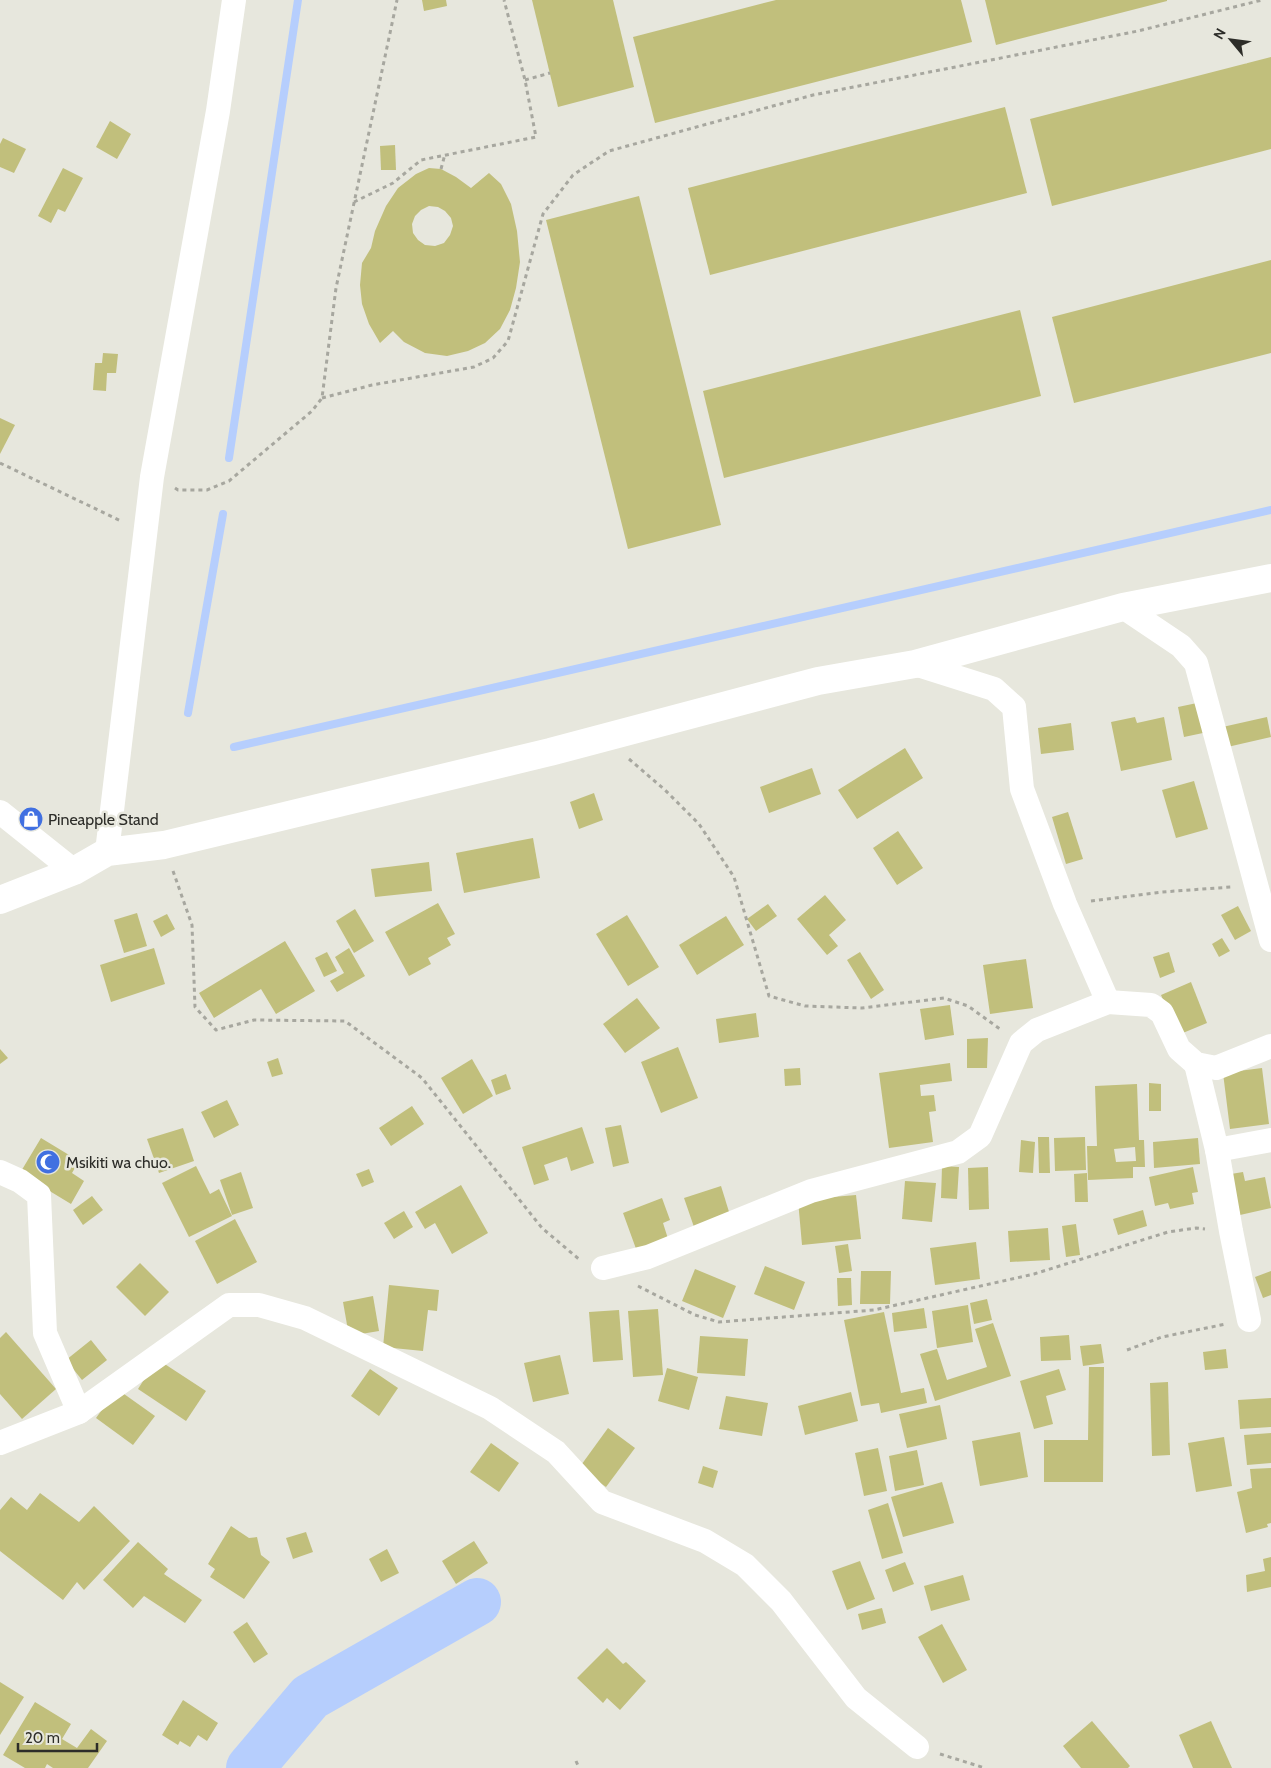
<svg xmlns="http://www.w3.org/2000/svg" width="1271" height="1768" viewBox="0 0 1271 1768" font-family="Cabin,sans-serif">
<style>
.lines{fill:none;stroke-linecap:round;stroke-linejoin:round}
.stream{stroke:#b6cefd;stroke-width:8}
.river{stroke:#b6cefd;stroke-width:48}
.building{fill:#c1bf7c;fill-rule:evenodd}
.path{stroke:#a7a79f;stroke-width:3;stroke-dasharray:4 4;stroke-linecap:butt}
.street{stroke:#fff;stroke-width:24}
.secondary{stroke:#fff;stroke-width:28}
.labels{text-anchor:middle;stroke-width:5;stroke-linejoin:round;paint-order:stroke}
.poi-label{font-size:16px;fill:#2d2d29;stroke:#e7e7dd;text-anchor:start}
</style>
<rect width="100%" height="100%" fill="#e7e7dd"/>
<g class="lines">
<g class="stream">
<path d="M229 458 298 0"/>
<path d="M188 713 223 514"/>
<path d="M234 747 1271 510"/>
</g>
<path class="river" d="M250 1768 310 1697 477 1602"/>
</g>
<g class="building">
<path d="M422 0H446L447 6 424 11Z"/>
<path d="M532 0H613L634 87 558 107Z"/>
<path d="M776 0H961L972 42 655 123 633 37Z"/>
<path d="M985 0H1167V1L996 45Z"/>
<path d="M1271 57V149L1052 206 1030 119Z"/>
<path d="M1005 107 1027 193 710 275 688 188Z"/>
<path d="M110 121 131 134 117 159 96 147Z"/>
<path d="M3 138 26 149 14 173 0 167V144Z"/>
<path d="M395 145 396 170H381L380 146Z"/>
<path d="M63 168 83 178 65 212 58 209 51 223 38 216Z"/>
<path d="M429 168 441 169 456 177 471 188 489 173 501 184 511 204 517 231 520 262 516 288 510 310 500 329 485 343 468 351 447 356 425 353 404 342 393 331 380 343 369 324 362 304 360 285 362 263 371 248 375 231 386 206 398 188 416 174ZM429 206 438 207 445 211 451 218 453 226 450 235 444 243 435 246 425 245 418 240 413 233 412 224 415 216 421 210Z"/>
<path d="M639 196 721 525 628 549 546 220Z"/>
<path d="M1271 260V353L1074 403 1052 317Z"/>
<path d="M1020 310 1041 396 724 478 703 391Z"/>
<path d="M103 353 118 354 116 373H107L106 391 93 390 95 363H102Z"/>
<path d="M0 418 15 425 0 454Z"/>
<path d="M1197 703 1203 733 1184 737 1178 707Z"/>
<path d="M1135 717 1137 723 1164 717 1172 760 1121 771 1111 722Z"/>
<path d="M1267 717 1271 737 1223 748 1218 728Z"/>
<path d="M1071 723 1074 750 1041 754 1038 728Z"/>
<path d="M905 748 923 778 857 819 838 790Z"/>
<path d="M812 768 821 794 769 813 760 787Z"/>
<path d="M1194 781 1208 829 1176 838 1162 790Z"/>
<path d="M594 793 603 820 579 829 570 802Z"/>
<path d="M1068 812 1083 859 1066 864 1052 817Z"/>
<path d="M898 831 923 868 897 885 873 848Z"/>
<path d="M533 838 540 878 464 893 456 853Z"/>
<path d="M429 862 432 891 375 897 371 869Z"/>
<path d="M825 895 846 920 829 935 838 946 827 955 797 919Z"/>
<path d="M438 903 455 934 447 938 451 945 428 958 431 964 409 976 385 932Z"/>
<path d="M768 904 777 916 756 931 747 919Z"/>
<path d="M1238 906 1251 931 1235 940 1221 915Z"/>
<path d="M355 909 374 941 354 953 336 921Z"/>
<path d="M137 913 147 946 124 953 114 920Z"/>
<path d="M167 914 175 929 161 937 153 921Z"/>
<path d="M627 915 659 967 628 986 596 934Z"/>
<path d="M726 916 744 945 697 975 679 945Z"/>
<path d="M1222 938 1230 951 1219 957 1212 944Z"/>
<path d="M285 941 315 991 276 1014 261 989 214 1018 199 993Z"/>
<path d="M154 948 165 984 111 1002 100 965Z"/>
<path d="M349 948 365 976 337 992 330 981 344 973 335 957Z"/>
<path d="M327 952 337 971 324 977 315 958Z"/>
<path d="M860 952 884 990 871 999 847 960Z"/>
<path d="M1169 952 1175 972 1160 978 1153 957Z"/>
<path d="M1026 959 1033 1008 990 1014 983 965Z"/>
<path d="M1191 982 1207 1023 1178 1035 1161 995Z"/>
<path d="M637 998 660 1028 625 1053 603 1024Z"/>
<path d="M950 1005 954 1035 925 1040 920 1009Z"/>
<path d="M756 1013 759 1037 719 1043 716 1019Z"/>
<path d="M988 1038 987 1068H967V1039Z"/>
<path d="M678 1047 698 1098 661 1113 641 1062Z"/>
<path d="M0 1049 8 1058 0 1064Z"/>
<path d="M278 1058 283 1074 272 1077 267 1062Z"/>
<path d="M472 1059 493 1096 463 1114 441 1078Z"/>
<path d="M950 1063 952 1081 920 1085 921 1096 934 1095 936 1111 929 1112 933 1142 889 1148 879 1073Z"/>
<path d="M800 1068 801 1085 785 1086 784 1069Z"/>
<path d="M1262 1068 1269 1124 1230 1129 1223 1073Z"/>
<path d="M506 1074 511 1089 496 1095 491 1080Z"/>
<path d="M1149 1083 1161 1084V1111H1149Z"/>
<path d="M1137 1084 1139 1140H1144L1145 1167H1133V1178L1088 1180 1087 1146H1097L1095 1086ZM1135 1147 1136 1161 1116 1162 1114 1149Z"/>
<path d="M227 1100 239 1125 214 1138 201 1112Z"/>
<path d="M412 1106 424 1124 391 1146 379 1128Z"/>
<path d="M621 1125 629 1163 613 1167 605 1128Z"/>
<path d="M582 1127 594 1163 571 1171 567 1157 544 1165 549 1180 534 1185 522 1147Z"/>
<path d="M183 1128 194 1161 159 1173 147 1139Z"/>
<path d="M1038 1137H1049L1050 1173H1039Z"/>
<path d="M1085 1137 1086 1170 1055 1171 1054 1138Z"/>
<path d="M41 1138 79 1161 72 1173 84 1181 71 1204 20 1173Z"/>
<path d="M1198 1138 1200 1164 1154 1168 1153 1142Z"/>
<path d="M1021 1140 1035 1142 1033 1173 1019 1172Z"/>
<path d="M196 1166 210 1194 219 1189 232 1216 189 1237 162 1183Z"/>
<path d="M942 1166 959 1167 957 1199 941 1198Z"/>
<path d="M988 1167 989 1209 969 1210 968 1168Z"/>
<path d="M1193 1167 1198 1192 1192 1193 1194 1204 1170 1209 1168 1203 1155 1206 1149 1177Z"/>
<path d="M369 1169 374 1182 362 1187 356 1174Z"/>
<path d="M241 1172 253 1208 232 1215 220 1180Z"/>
<path d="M1243 1172 1245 1181 1265 1177 1271 1208 1240 1215 1231 1174Z"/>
<path d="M1087 1173 1088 1202H1075L1074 1174Z"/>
<path d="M905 1181 936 1183 932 1222 902 1219Z"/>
<path d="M461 1185 488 1233 452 1254 435 1223 425 1229 415 1212Z"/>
<path d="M721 1186 730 1215 694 1227 684 1198Z"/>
<path d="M856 1195 861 1239 802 1245 798 1200Z"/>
<path d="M92 1196 103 1210 83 1225 73 1210Z"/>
<path d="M662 1198 670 1220 663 1223 670 1245 639 1257 623 1213Z"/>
<path d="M1143 1210 1147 1226 1118 1235 1113 1219Z"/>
<path d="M404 1211 413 1227 394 1239 384 1223Z"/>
<path d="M235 1219 257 1262 217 1284 195 1241Z"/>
<path d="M1076 1224 1080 1255 1066 1257 1062 1226Z"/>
<path d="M1048 1228 1050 1260 1010 1262 1008 1231Z"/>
<path d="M976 1242 980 1279 935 1285 930 1248Z"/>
<path d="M848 1244 852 1271 839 1273 835 1246Z"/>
<path d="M140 1263 169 1292 145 1316 116 1287Z"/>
<path d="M765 1266 805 1282 794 1310 754 1294Z"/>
<path d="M695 1269 736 1286 723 1318 682 1301Z"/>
<path d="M861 1271H891L890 1304H860Z"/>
<path d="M1271 1271V1295L1263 1298 1255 1277Z"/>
<path d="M837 1278H851L852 1305 838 1306Z"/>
<path d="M389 1285 439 1290 437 1311 428 1310 423 1351 383 1347Z"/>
<path d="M373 1296 379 1331 349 1336 343 1302Z"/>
<path d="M987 1299 992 1320 974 1324 970 1303Z"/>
<path d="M968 1305 973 1342 937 1348 932 1311Z"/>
<path d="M924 1308 927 1328 894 1332 892 1313Z"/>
<path d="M658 1309 663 1375 633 1377 628 1311Z"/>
<path d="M619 1310 623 1360 593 1362 589 1312Z"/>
<path d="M884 1312 901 1393 924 1388 927 1403 881 1413 879 1403 861 1406 844 1320Z"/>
<path d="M993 1323 1011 1376 935 1401 920 1354 937 1349 947 1380 987 1367 975 1329Z"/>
<path d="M6 1332 56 1389 22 1419 0 1394V1338Z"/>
<path d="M1069 1335 1071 1360 1041 1361 1040 1337Z"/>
<path d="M700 1336 748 1339 745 1376 697 1373Z"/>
<path d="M91 1340 107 1360 82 1380 66 1360Z"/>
<path d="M1101 1344 1104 1363 1083 1366 1080 1346Z"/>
<path d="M1226 1349 1228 1368 1205 1370 1203 1352Z"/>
<path d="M560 1355 569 1394 533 1402 524 1363Z"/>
<path d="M157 1359 206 1391 186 1421 138 1389Z"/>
<path d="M1089 1367H1104L1103 1482H1044V1440H1088Z"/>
<path d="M667 1368 698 1377 689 1410 658 1401Z"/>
<path d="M370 1369 398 1388 379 1416 351 1396Z"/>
<path d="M1059 1369 1066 1390 1046 1396 1053 1424 1034 1429 1020 1381Z"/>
<path d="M1168 1382 1170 1455 1152 1456 1150 1383Z"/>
<path d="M117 1389 155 1416 133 1445 96 1418Z"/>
<path d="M851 1392 858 1421 805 1435 798 1406Z"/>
<path d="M726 1396 768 1403 762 1436 719 1429Z"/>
<path d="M1271 1398V1427L1240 1429 1238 1400Z"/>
<path d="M940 1405 947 1439 907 1448 899 1414Z"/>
<path d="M608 1428 635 1448 606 1487 579 1468Z"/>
<path d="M1020 1432 1028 1477 980 1486 972 1441Z"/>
<path d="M1271 1433V1463L1247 1465 1244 1435Z"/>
<path d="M1224 1437 1232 1486 1196 1492 1188 1443Z"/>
<path d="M491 1443 519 1463 499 1492 470 1472Z"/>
<path d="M878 1448 887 1491 864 1496 855 1453Z"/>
<path d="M917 1450 924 1485 895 1491 889 1456Z"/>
<path d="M703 1466 718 1471 713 1488 698 1483Z"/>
<path d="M1271 1468V1523L1267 1524 1268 1527 1246 1533 1237 1492 1252 1488 1250 1469Z"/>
<path d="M942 1482 954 1523 903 1537 891 1497Z"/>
<path d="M40 1493 79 1522 94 1506 130 1541 84 1590 77 1582 63 1600 0 1551V1510L11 1497 27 1510Z"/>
<path d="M888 1503 903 1553 882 1559 868 1510Z"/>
<path d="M231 1526 249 1538 257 1537 261 1555 270 1562 244 1599 210 1577 215 1569 208 1564Z"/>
<path d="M306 1532 313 1552 293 1559 286 1538Z"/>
<path d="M474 1541 488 1563 456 1584 442 1561Z"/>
<path d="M138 1542 168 1569 164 1574 202 1600 185 1623 144 1596 133 1608 103 1580Z"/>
<path d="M387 1549 399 1573 381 1582 369 1559Z"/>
<path d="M1271 1557V1587L1247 1592 1246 1575 1265 1571 1263 1559Z"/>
<path d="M860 1561 875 1599 847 1610 832 1571Z"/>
<path d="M905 1562 914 1584 893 1592 885 1570Z"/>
<path d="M963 1575 970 1600 931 1611 924 1586Z"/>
<path d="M882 1608 886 1623 862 1630 858 1614Z"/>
<path d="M247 1622 268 1654 254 1663 233 1632Z"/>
<path d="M942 1624 967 1670 943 1683 918 1637Z"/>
<path d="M607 1648 623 1664 626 1662 646 1681 620 1710 607 1698 603 1703 577 1678Z"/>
<path d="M0 1682 24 1697 0 1735Z"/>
<path d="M183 1700 218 1723 207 1741 198 1735 190 1747 180 1741 178 1745 162 1735Z"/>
<path d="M35 1702 71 1724 62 1739 77 1748 91 1729 107 1741 88 1768H53L47 1764 45 1768H25L3 1755Z"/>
<path d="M1092 1721 1130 1766 1128 1768H1081L1063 1746Z"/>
<path d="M1211 1721 1232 1768H1193L1179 1735Z"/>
</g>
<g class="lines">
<g class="path">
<path d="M525 80 550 73"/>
<path d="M441 169 445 154"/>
<path d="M354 202 393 183 421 160 536 137 525 80 504 0"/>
<path d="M322 398 372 385 474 367 493 358 508 341 543 214 573 175 609 151 813 95 1138 31 1262 0"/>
<path d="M0 463 121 521"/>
<path d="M175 488 178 490H207L229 481 312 411 322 398 336 288 397 0"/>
<path d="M629 759 665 790 699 824 734 877 769 996 805 1006 862 1008 944 998 968 1006 1000 1029"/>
<path d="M173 871 192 925 195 1007 216 1030 254 1020 345 1021 422 1078 542 1228 580 1260"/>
<path d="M1091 901 1162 892 1231 887"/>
<path d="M638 1286 695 1315 719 1322 874 1310 1034 1274 1168 1232 1196 1228 1205 1229"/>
<path d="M1127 1350 1162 1337 1226 1324"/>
<path d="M940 1754 985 1768"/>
<path d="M576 1761 579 1768"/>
</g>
<g class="street">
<path d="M1123 607 1181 646 1196 663 1271 940"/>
<path d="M915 664 994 689 1014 707 1022 789 1065 904 1108 1002"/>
<path d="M0 812 74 871"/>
<path d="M107 852 152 477 218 111 234 0"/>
<path d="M1196 1064 1217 1150 1231 1231 1249 1320"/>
<path d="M1217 1150 1271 1140"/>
<path d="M0 1172 20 1181 39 1195 45 1333 79 1412"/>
<path d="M603 1268 648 1257 811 1191 958 1152 980 1136 1021 1043 1037 1030 1108 1002 1151 1005 1162 1013 1179 1049 1196 1064 1216 1068 1271 1046"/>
<path d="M0 1443 79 1412 229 1305H259L305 1318 490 1408 556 1452 602 1502 705 1541 745 1565 781 1601 856 1698 917 1747"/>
</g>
<path class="secondary" d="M0 900 74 871 107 852 164 845 550 752 818 681 915 664 1123 607 1271 578"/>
</g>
<defs>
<symbol id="shop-disc" viewBox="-11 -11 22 22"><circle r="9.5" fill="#4170e1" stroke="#e7e7dd"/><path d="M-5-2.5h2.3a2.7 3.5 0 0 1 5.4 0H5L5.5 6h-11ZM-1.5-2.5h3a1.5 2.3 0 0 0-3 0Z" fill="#fff"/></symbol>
<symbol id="mosque-disc" viewBox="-11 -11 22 22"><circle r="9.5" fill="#4170e1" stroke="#e7e7dd"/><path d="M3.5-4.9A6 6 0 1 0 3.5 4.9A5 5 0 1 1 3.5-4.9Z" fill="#fff"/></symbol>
</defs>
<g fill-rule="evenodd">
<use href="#shop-disc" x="17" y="805" width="28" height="28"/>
<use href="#mosque-disc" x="34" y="1148" width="28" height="28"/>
</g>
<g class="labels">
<g class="poi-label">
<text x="48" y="825">Pineapple Stand</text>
<text x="66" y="1168">Msikiti wa chuo.</text>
</g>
</g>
<g transform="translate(1231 40) rotate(299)" stroke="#e7e7dd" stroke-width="4" paint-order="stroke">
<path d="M0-4L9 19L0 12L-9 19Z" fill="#2d2d29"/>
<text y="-8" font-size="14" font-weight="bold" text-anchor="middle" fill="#2d2d29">N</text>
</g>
<path d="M18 1743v8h79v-8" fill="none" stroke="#2d2d29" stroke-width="2.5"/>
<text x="25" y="1743" font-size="15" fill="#2d2d29" stroke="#e7e7dd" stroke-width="4" paint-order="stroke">20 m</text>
</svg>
